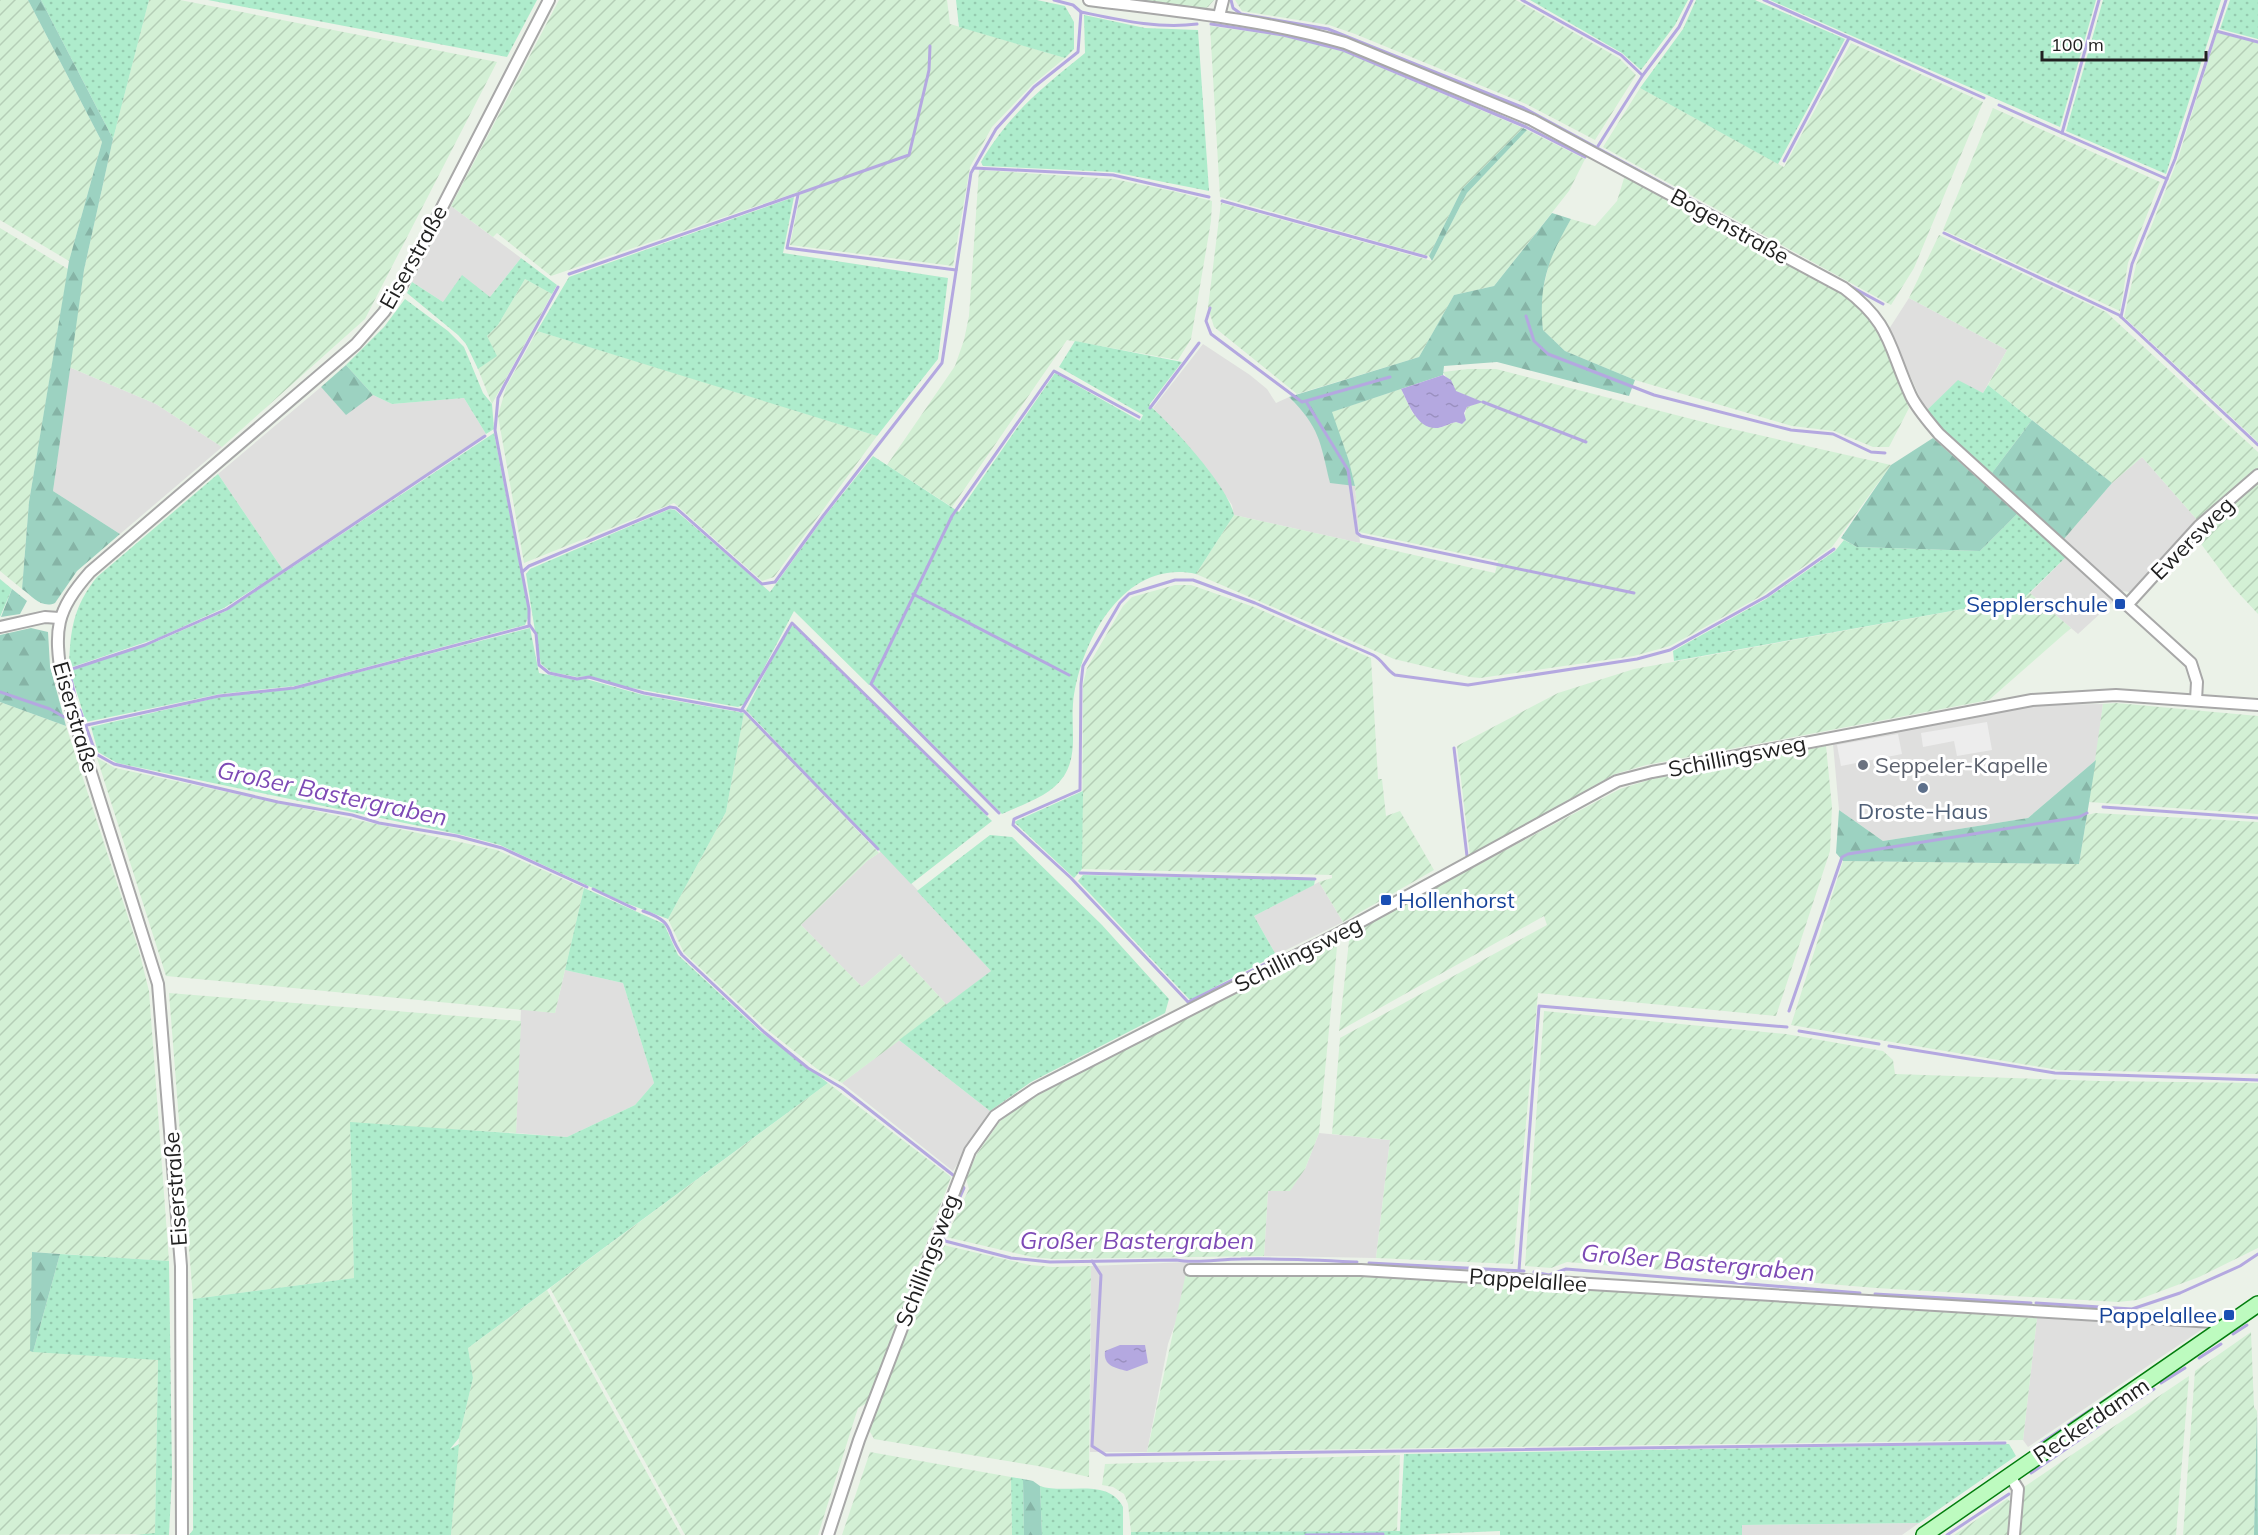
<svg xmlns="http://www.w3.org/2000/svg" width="2258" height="1535" viewBox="0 0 2258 1535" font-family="Mulish,sans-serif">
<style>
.residential{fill:#dfdfde}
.farmland{fill:url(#farmland-furrows)}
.grass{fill:url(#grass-dots)}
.forest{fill:url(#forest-firs)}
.parking{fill:#ededed}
.water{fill:url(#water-ripples)}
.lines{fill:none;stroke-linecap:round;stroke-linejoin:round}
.stream{stroke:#b4a8e0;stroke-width:3}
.street-casing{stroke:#a8a8a8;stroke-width:14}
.secondary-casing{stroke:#037e0e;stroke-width:18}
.street{stroke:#fff;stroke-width:10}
.secondary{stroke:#bdfbbf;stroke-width:15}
.transit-dot{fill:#1a4fb4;stroke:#fff;stroke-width:2}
.worship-dot{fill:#6b7280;stroke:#fff;stroke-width:2}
.service-dot{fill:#5c6f8a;stroke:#fff;stroke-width:2}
.labels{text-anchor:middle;stroke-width:6;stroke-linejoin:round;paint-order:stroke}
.street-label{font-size:22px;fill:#212121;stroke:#fff}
.transit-label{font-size:22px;fill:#164399;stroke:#fff;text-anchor:end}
.worship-label{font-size:22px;fill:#5b616d;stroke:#fff;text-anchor:start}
.service-label{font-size:22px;fill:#4e5e75;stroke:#fff}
.water-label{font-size:24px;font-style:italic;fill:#7d4ab5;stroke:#fff}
</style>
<defs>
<pattern id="farmland-furrows" width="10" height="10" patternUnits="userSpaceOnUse" patternTransform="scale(1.5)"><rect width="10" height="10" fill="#d3f0d5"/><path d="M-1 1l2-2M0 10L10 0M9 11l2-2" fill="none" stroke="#b5ceb7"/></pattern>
<pattern id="grass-dots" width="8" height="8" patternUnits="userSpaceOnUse" patternTransform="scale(1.5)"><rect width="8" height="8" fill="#aeeccc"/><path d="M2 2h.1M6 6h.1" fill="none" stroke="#95caaf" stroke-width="1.8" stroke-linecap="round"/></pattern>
<pattern id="forest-firs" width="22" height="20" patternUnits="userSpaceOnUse" patternTransform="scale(1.5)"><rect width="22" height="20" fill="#9cd2c1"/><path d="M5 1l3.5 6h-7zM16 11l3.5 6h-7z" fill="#86b4a6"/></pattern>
<pattern id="water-ripples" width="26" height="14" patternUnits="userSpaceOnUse" patternTransform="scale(1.5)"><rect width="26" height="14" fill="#b4a8e0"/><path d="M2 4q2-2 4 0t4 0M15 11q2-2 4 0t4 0" fill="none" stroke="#9a90c0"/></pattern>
</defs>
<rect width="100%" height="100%" fill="#ebf2e8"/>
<g class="residential">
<path d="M451 206 521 258 490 297 443 302 412 282Z"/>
<path d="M1909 298 2007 350 1983 393 1958 381 1926 411 1889 329Z"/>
<path d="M1203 344 1250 375 1267 389 1276 403 1289 397 1310 419 1319 433 1330 482 1355 486 1360 543 1234 515 1232 505 1206 467 1153 408Z"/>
<path d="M69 367 156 404 222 447 120 534 53 491Z"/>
<path d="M321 387 346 414 373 395 392 404 464 398 486 434 283 570 218 474Z"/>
<path d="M2142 457 2199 522 2130 592 2121 591 2064 539 2112 483Z"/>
<path d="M2066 557 2115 600 2078 634 2030 593Z"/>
<path d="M2103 704 2096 760 2028 818 1883 841 1839 810 1833 744 2034 705Z"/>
<path d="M882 851 991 971 947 1005 900 954 862 987 801 925 867 861Z"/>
<path d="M1319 882 1343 922 1276 955 1254 916Z"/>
<path d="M565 970 623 983 654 1083 635 1105 567 1137 516 1133 521 1009 555 1013Z"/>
<path d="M899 1040 990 1111 953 1171 842 1083Z"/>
<path d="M1319 1133 1390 1140 1376 1258 1264 1256 1268 1191 1305 1169Z"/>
<path d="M1188 1262 1180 1310 1168 1344 1147 1452H1090L1091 1266Z"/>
<path d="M2037 1318 2204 1328 2028 1447 2023 1440Z"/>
<path d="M1919 1523 1902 1535H1742V1525Z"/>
</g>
<g class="farmland">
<path d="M0 0H28L102 142 69 261 0 220Z"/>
<path d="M149 0H180L497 62 365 319 222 447 156 404 69 367 84 270 113 139Z"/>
<path d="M559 0H947L950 24 1065 58 1032 85 992 127 970 167 953 266 790 245 801 191 551 276 497 233 493 237 451 206Z"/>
<path d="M1133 0H1214L1208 7 1201 10Z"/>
<path d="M1235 0H1516L1619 58 1636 75 1595 140 1526 104 1355 34 1329 25 1242 11Z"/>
<path d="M1210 26 1282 36 1342 51 1523 128 1462 189 1429 256 1220 197Z"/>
<path d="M2217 32 2258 43V442L2124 317 2136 265 2178 159Z"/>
<path d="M1851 43 1983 102 1914 268 1891 305 1603 147 1640 88 1784 167Z"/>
<path d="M1993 108 2160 182 2128 263 2120 311 1943 230Z"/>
<path d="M1527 130 1585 159 1569 191 1494 286 1454 295 1419 357 1297 394 1214 327 1208 307 1221 203 1432 261 1467 193Z"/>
<path d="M979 170 1114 179 1172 191 1212 201 1211 221 1191 339 1178 360 1067 340 952 507 887 465 955 366 964 340 969 316Z"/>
<path d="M1625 175 1840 291 1862 308 1880 337 1909 408 1889 447H1873L1834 431 1792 426 1635 380 1565 351 1543 330 1540 302 1552 251 1571 219 1595 226 1617 201Z"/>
<path d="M0 228 68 269 29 502 22 589 0 571Z"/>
<path d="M1939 235 2106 312 2258 452V468L2199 522 2142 457 2112 483 1988 385 2007 350 1909 298Z"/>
<path d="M525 279 552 294 492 404 478 369 496 356 487 336 498 325Z"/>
<path d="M537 331 682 375 877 436 774 577 762 581 674 503 524 563 498 416 506 387Z"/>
<path d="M1468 369H1496L1719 426 1891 465 1832 547 1763 595 1696 632 1670 646 1634 656 1480 678 1470 677 1394 659 1196 574 1234 515 1495 573 1498 561 1359 532 1355 486 1349 461 1331 412 1401 389 1413 414 1439 428 1456 422 1462 424 1467 407 1481 402 1455 391 1443 372Z"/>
<path d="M2258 481V614L2232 586 2196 537 2223 509Z"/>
<path d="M1175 585H1191L1254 607 1371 658 1378 779H1382L1386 816 1400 811 1434 870 1343 922 1319 882 1332 878V875L1082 869 1083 684 1087 668 1123 606 1132 597Z"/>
<path d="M2030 593 2071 628 1989 700 1646 765 1615 774 1470 855 1457 746 1558 693 1634 669 2024 598Z"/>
<path d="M0 702 66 726 139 951 149 991 169 1261 32 1252 31 1351 158 1359 155 1534 0 1535Z"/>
<path d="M2116 703 2258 716V814L2089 802 2103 704Z"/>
<path d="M744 713 879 853 867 861 801 925 862 987 900 954 947 1005 842 1083 817 1069 765 1028 684 953 668 919 726 812Z"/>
<path d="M1826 746 1832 807 1830 851 1776 1016 1538 993 1513 1264 1376 1258 1390 1140 1332 1134 1340 1038 1547 925 1544 916 1339 1031 1349 941 1356 930 1620 789 1652 779Z"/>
<path d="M97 758 115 768 497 850 584 888 555 1013 166 976Z"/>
<path d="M2095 813 2258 822V1074L2058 1070 1791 1025 1843 861 2079 864 2087 815Z"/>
<path d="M1330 944 1337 947 1319 1133 1305 1169 1290 1191H1268L1264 1256 1053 1259 1032 1257 946 1237 969 1189 966 1178 977 1154 1000 1121 1012 1110 1037 1093Z"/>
<path d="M169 993 521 1021 516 1133 350 1123 354 1278 193 1299Z"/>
<path d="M1544 1011 1786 1034 1883 1051 1893 1060 1895 1074 2100 1081 2258 1083V1248L2199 1277 2137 1300 2118 1302 1876 1288 1567 1262 1551 1268 1525 1266Z"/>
<path d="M828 1083 951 1177 867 1403 858 1408 818 1535H685L550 1288Z"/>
<path d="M938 1240 943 1245 1030 1265 1053 1267 1091 1266 1089 1477 1038 1466 874 1439 869 1430Z"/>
<path d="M1186 1273H1312L2037 1318 2023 1440 1147 1452Z"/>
<path d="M547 1290 681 1535H451L459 1438 473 1378 468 1348Z"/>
<path d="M2251 1332 2254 1407 2257 1411 2254 1535H2183L2195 1371Z"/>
<path d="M2189 1376 2176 1535H2019L2024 1487Z"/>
<path d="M870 1452 1011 1477 1012 1535H842Z"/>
<path d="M1400 1455 1397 1531 1131 1532 1128 1504 1124 1494 1113 1487 1102 1485 1105 1464Z"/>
<path d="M2007 1499 2013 1503 2010 1535H1954Z"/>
</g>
<g class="grass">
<path d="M41 0H149L113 139Z"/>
<path d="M208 0H537L507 57Z"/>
<path d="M956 0H1037L1065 6 1074 22V49L1065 58 959 27Z"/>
<path d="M1530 0H1688L1675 25 1641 70 1622 53Z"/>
<path d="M1696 0H1755L1845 39 1778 164 1640 88 1683 29Z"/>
<path d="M1770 0H2096L2060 127Z"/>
<path d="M2103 0H2221L2166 174 2066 131Z"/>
<path d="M2230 0H2258V39L2220 29Z"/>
<path d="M1084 15 1145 28 1198 30 1209 191 1113 172 983 166 981 162C1009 114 1042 88 1085 53Z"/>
<path d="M794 197 783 253 948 278 938 359 877 436 537 331 569 277Z"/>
<path d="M521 258 557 285 552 294 525 279 498 325 487 336 497 356 478 369 466 344 458 335 407 293 412 282 443 302 462 275 490 297Z"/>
<path d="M405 299 448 331 464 347 483 393 492 404 494 429 486 434 464 398 392 404 373 395 346 365 384 327Z"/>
<path d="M1075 341 1182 362 1149 405C1172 425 1229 487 1234 515L1196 574C1123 558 1079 644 1073 704 1071 729 1078 754 1064 776 1051 796 1023 804 1002 814L874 685H869L794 611 745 704 738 707 621 686 590 676 577 677 551 672 541 664C535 634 531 605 526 574L530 569 670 509 675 510 770 592 825 516 873 456 959 512 1055 373 1140 421 1143 415 1059 367Z"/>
<path d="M1958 380 1983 393 1988 385 2032 420 1992 473 1942 429 1926 411Z"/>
<path d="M494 433 528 608V618L525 625 295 686 220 694 86 722 70 671 158 641 226 611Z"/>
<path d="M218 474 283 570 224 608 158 638 69 668C70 630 73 607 97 577Z"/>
<path d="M2017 514 2066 557 2024 598 1674 661 1673 651 1766 599 1835 551 1844 540 1857 547 1980 551Z"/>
<path d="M0 579 12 589 0 617Z"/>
<path d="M789 626H794L992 821 911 884 746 710Z"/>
<path d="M530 628 539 673 577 680 586 679 643 695 744 713 726 812 668 919 623 902 500 845 462 835 117 763 98 752 91 727 220 697 294 689Z"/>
<path d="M1083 791 1082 869 1074 878 1014 822Z"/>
<path d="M990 835 1012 837 1102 925 1169 999 1165 1013 1031 1082 990 1111 899 1040 991 971 917 891Z"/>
<path d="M1083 875 1315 880 1314 885 1254 916 1276 955 1190 1000 1078 881Z"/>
<path d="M584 888 664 924 678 955 761 1032 828 1083 468 1348 473 1378 459 1438 450 1449 459 1444 451 1535H189L193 1530V1299L354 1278 350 1122 567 1137 635 1105 654 1083 623 983 565 970Z"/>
<path d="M60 1254 169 1261 172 1475 169 1535H135L155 1533 158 1360 33 1352Z"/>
<path d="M2009 1444 2016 1456 1919 1523 1742 1525V1535H1500V1531L1408 1535H1131V1532L1400 1531 1404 1454Z"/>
<path d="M1011 1477 1023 1479 1024 1535H1012Z"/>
<path d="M1040 1486C1065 1495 1108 1477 1123 1507V1535H1042Z"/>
</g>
<g class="forest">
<path d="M28 0H41L113 139 84 270 53 491 120 534 77 571 55 603C42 609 32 596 22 589L29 502 69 261 102 142Z"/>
<path d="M1523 128 1527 130 1467 193 1432 261 1429 256 1462 189Z"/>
<path d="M1552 213 1571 219C1549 257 1538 285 1543 330L1565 351 1635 380 1629 396 1497 362 1444 366 1443 375 1332 412 1349 461 1355 486 1330 483C1320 441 1320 428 1289 397L1419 357 1454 295 1494 286Z"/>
<path d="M346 365 373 395 346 415 321 387Z"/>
<path d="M2032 420 2112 483 2064 539 1992 473Z"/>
<path d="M1933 438 2017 514 1980 551 1857 547 1841 538 1891 465Z"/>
<path d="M12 589 27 601 20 614 1 617Z"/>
<path d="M31 628 48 632 50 666 66 726 0 702V635Z"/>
<path d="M2096 760 2079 864 1843 861 1836 853 1839 810 1883 841 2028 818Z"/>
<path d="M32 1252 60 1254 33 1352 30 1351Z"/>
<path d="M2257 1411 2258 1535H2254Z"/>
<path d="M1023 1479 1033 1481 1040 1486 1042 1535H1024Z"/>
</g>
<g class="parking">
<path d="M1987 722 1992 750 1957 756 1954 741 1923 747 1921 733Z"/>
<path d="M1898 734 1902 754 1841 766 1837 745Z"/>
</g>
<g class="water">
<path d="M1443 375 1451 380 1456 391 1483 402 1467 407 1464 413 1466 420 1462 424 1456 422C1450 423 1444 427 1438 428 1417 430 1409 404 1401 389Z"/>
<path d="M1120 1345H1145L1148 1363 1127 1371C1114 1368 1103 1365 1105 1351Z"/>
</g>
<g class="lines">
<g class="stream">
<path d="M1054 0 1073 5 1081 12"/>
<path d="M1231 0 1233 8 1241 14 1328 29 1524 108 1883 304"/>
<path d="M1522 0 1621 55 1642 75"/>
<path d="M1764 0 1984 98"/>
<path d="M2099 0 2062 133 2167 179"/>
<path d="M1211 24 1283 35 1343 50 1526 127 1585 157"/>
<path d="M2216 31 2258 42"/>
<path d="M1999 105 2062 133"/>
<path d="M1598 146 1643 75 1679 27 1692 0"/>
<path d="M1784 161 1849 38"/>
<path d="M974 168 1113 175 1209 197"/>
<path d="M798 195 787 248 956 270"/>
<path d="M1222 201 1426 257"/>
<path d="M1944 233 2119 315 2258 445"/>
<path d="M569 274 909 155 929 70 930 46"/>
<path d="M558 287 504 386 498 398 495 430 529 609V624L536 634 539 665 549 673 577 679 589 677 644 693 744 711 878 849"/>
<path d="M1210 308 1206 321 1211 334 1302 402 1390 377"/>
<path d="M1526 316 1534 341 1548 354 1654 395 1791 430 1833 434 1871 452 1885 453"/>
<path d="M2121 317 2132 264 2175 159 2226 0"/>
<path d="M1483 402 1586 442"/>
<path d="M1307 403 1348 470 1357 533 1361 536 1634 593"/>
<path d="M1150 408 1199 343"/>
<path d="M522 572 529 566 670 507 676 508 762 584 775 582 823 516 942 363 971 173 996 129 1034 87 1078 52 1081 12C1120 20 1158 29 1197 24"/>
<path d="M913 594 1069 675"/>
<path d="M0 692 50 709 64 717"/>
<path d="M75 696 69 670 145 645 227 609 485 436"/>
<path d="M80 710 96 754 114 764 278 802 352 815 379 823 457 836 502 848 587 887"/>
<path d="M741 711 792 623 987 814"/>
<path d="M87 725 219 696 294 688 529 626"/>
<path d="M1454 748 1467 856"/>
<path d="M2103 807 2258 818"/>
<path d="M999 813 871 684 952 516 1054 371 1139 417"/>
<path d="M1080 873 1315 879"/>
<path d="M593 889 635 909"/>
<path d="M643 911C677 923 664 930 682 955L764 1032 808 1068 842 1088 953 1175"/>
<path d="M1277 958 1188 1002 1071 878 1013 825 1014 819 1080 790 1081 684 1083 666 1120 603 1129 594 1175 580H1193L1255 603 1373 655C1383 660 1385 669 1395 675L1468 685 1637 659 1670 650 1767 596 1834 549"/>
<path d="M1789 1011 1842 857 1848 854 2079 817 2087 813"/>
<path d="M1799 1031 1879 1044"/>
<path d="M1889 1046 2055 1073 2258 1080"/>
<path d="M945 1231 964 1188 962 1185"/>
<path d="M942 1237 945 1241 1011 1258 1050 1262 1176 1260C1196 1264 1219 1259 1241 1259 1280 1258 1318 1260 1357 1262"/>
<path d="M1092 1261 1101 1275 1092 1446 1106 1455 2005 1443"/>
<path d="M1369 1263 1524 1271"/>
<path d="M1519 1270 1539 1006 1787 1027"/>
<path d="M1534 1272 1549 1275 1566 1269 1860 1293"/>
<path d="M1875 1294 2031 1303"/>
<path d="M2036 1303 2132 1309 2180 1293 2240 1266 2258 1254"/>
<path d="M2233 1334 2247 1325"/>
<path d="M2199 1358 2221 1344"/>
<path d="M2161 1383 2185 1368"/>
<path d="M2117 1414 2154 1389"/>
<path d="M2032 1449 2138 1378"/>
<path d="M2031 1473 2105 1422"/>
<path d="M1306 1535 1383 1534"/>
<path d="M1947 1535 2009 1494"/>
</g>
<defs>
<g id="street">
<path d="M1089 0C1175 11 1262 19 1345 43L1532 120 1844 288C1892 324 1888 346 1911 396 1918 410 1929 422 1939 434L2191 663 2197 682 2196 700"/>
<path d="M1219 16 1223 0"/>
<path d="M2128 604 2199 526 2258 475"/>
<path d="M0 627 45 617 59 618"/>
<path d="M1190 1270H1361L2213 1322 2220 1332"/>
<path d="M2010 1476 2018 1489 2014 1535"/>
<path d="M182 1535 181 1266 158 984 62 681C54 629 55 612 90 572L356 344 384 312 402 285 549 0"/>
<path d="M828 1535 859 1440 970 1151 995 1116 1035 1089 1338 934 1617 781 1652 772 2032 700 2116 695 2258 705"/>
</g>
<path id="secondary" d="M1924 1535 2258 1304"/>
</defs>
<use href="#street" class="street-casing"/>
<use href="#secondary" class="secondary-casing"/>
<use href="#street" class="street"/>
<use href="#secondary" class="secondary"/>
</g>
<g class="transit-dot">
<rect x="2114" y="598" width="12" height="12" rx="3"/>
<rect x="1380" y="894" width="12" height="12" rx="3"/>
<rect x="2223" y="1309" width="12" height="12" rx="3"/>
</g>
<circle class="worship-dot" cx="1863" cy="765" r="6"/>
<circle class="service-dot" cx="1923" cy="788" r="6"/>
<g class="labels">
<g class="street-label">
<text transform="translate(1730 226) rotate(29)" y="8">Bogenstraße</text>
<text transform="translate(413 257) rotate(-61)" y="8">Eiserstraße</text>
<text transform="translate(2192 538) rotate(-45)" y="8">Ewersweg</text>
<text transform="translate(76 717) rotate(74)" y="8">Eiserstraße</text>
<text transform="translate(1737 756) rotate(-11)" y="8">Schillingsweg</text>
<text transform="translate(1298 954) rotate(-27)" y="8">Schillingsweg</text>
<text transform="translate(175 1189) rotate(-94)" y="8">Eiserstraße</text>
<text transform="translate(927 1260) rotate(-69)" y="8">Schillingsweg</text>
<text transform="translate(1528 1280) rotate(4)" y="8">Pappelallee</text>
<text transform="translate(2091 1420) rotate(-34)" y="8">Reckerdamm</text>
</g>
<g class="transit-label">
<text x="2108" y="612">Sepplerschule</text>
<text x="1398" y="908" text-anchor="start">Hollenhorst</text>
<text x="2217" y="1323">Pappelallee</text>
</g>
<g class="worship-label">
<text x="1875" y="773">Seppeler-Kapelle</text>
</g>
<g class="service-label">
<text x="1923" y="819">Droste-Haus</text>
</g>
<g class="water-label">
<text transform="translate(332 794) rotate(12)" y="8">Großer Bastergraben</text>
<text x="1137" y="1249">Großer Bastergraben</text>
<text transform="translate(1698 1263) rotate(5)" y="8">Großer Bastergraben</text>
</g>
</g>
<path d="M2042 51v9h164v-9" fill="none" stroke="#212121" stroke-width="3"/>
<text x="2051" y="51" font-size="18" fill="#212121" stroke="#ffffff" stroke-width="4.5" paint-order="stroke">100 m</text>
</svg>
